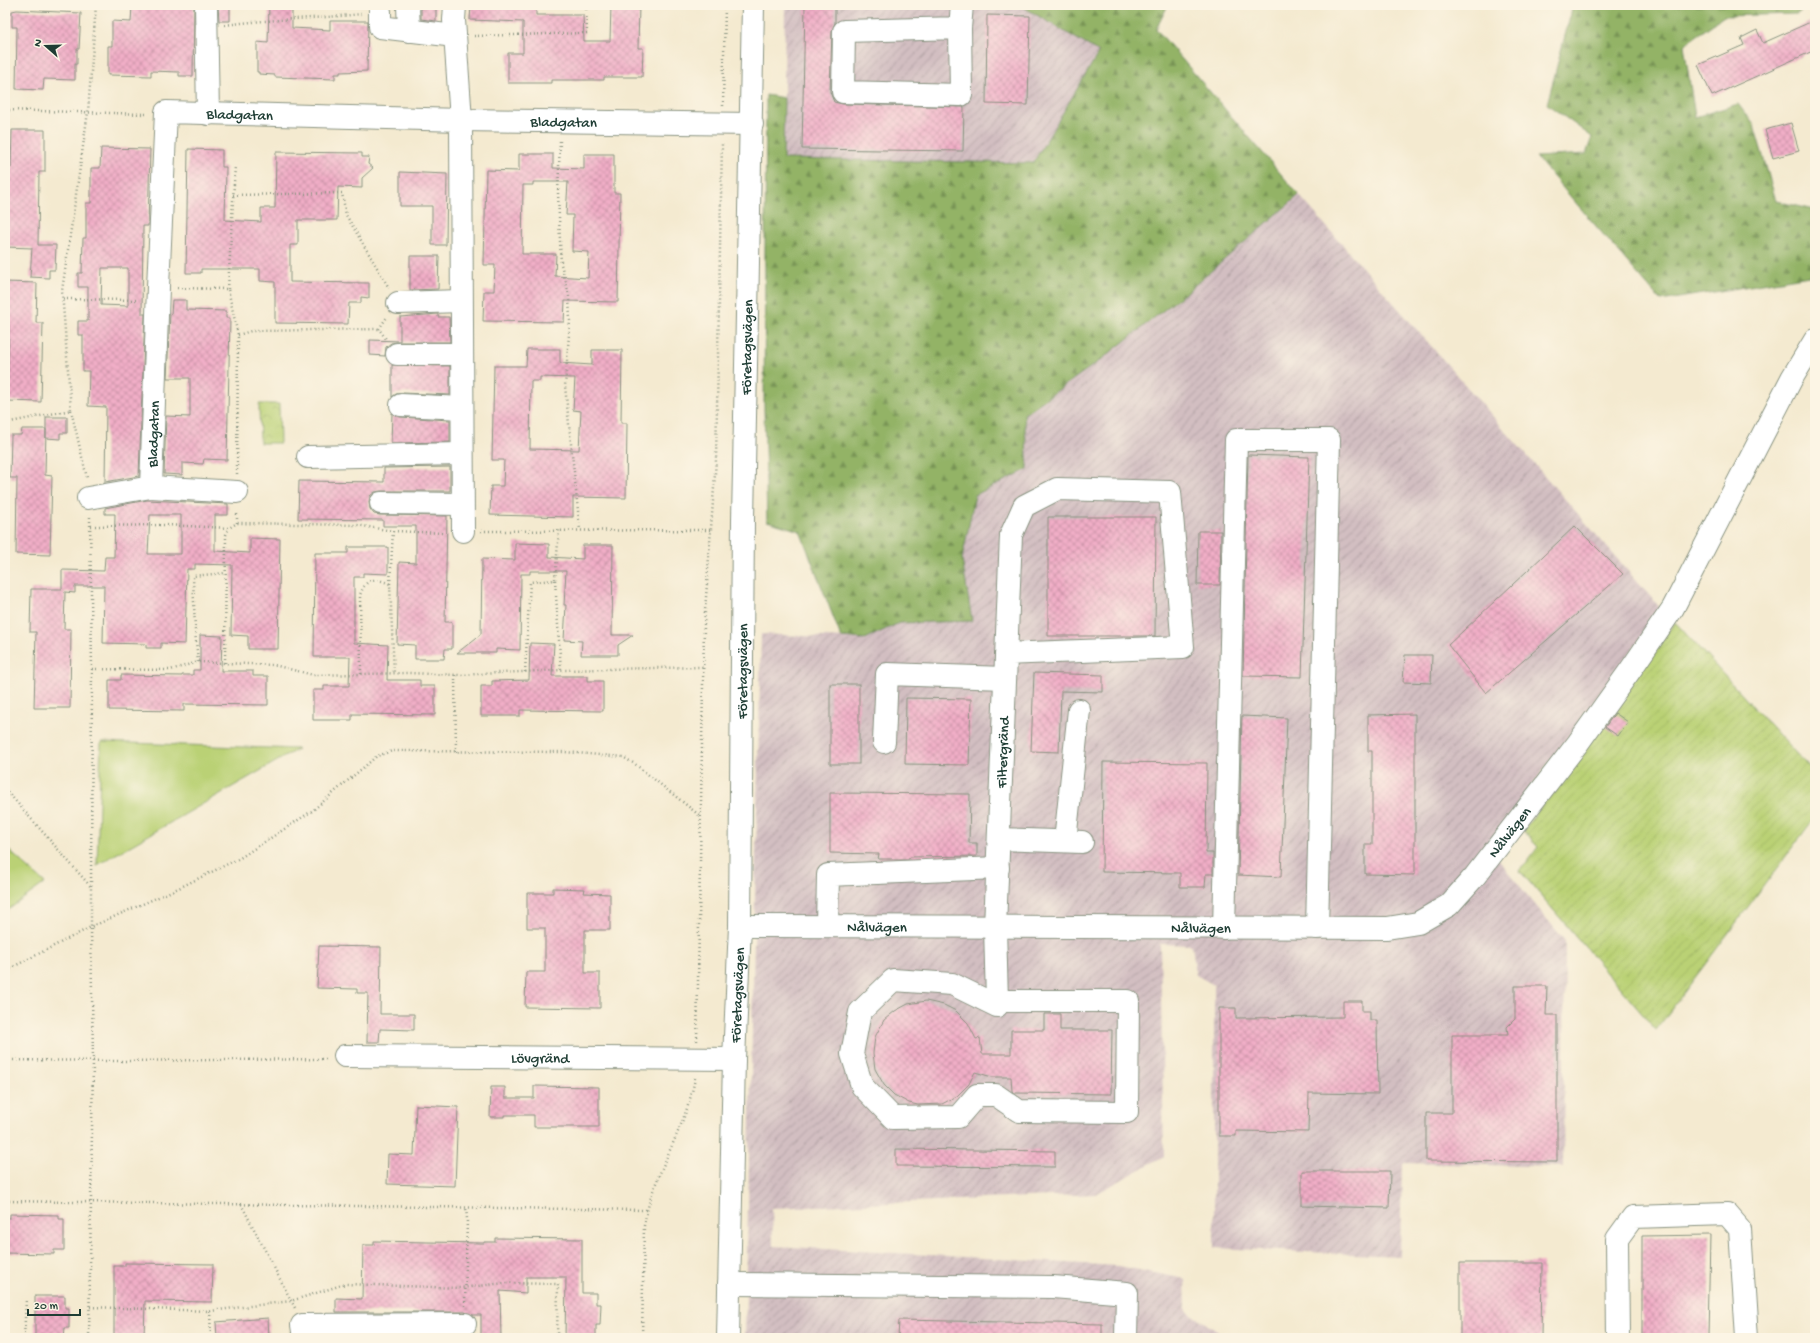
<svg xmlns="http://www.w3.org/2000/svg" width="1820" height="1343" viewBox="0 0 1820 1343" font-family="'Gochi Hand',sans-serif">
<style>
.industrial{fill:url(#industrial-furrows)}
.grass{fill:#bad175;stroke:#6c8754}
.forest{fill:url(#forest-firs);stroke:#59784d}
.park{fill:url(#park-crowns);stroke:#6c8754}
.garden{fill:url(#garden-furrows);stroke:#6c8754}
.building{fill:url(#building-cross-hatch);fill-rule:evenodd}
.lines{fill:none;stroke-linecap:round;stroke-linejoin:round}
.minor-casing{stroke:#8a9482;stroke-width:24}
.path{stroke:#8a9482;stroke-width:2.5;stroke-dasharray:1 3;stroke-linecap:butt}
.minor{stroke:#fff;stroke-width:22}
.labels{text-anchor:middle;stroke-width:3;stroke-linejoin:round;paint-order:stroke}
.street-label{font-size:15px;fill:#1f3d34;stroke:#fcf5e5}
</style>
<defs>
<pattern id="industrial-furrows" width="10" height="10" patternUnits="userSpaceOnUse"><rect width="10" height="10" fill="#d2bec1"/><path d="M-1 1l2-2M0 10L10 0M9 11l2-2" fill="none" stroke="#aa9c9e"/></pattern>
<pattern id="forest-firs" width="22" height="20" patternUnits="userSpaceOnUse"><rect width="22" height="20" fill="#93b366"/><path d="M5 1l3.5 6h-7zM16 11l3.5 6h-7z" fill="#779355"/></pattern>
<pattern id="park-crowns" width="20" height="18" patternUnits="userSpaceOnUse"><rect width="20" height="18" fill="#bad175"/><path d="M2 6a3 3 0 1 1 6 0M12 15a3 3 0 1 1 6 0" fill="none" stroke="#9fb466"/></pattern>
<pattern id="garden-furrows" width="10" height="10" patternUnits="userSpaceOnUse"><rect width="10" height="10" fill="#bad175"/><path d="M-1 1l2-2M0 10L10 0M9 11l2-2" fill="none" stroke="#9fb466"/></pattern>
<pattern id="building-cross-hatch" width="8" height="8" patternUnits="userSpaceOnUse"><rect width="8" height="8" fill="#f1aec7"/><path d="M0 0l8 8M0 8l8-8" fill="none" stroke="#c38fa2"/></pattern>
</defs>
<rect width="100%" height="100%" fill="#fcf5e5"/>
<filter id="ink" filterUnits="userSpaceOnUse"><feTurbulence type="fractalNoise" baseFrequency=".025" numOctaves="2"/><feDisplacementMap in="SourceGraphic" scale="8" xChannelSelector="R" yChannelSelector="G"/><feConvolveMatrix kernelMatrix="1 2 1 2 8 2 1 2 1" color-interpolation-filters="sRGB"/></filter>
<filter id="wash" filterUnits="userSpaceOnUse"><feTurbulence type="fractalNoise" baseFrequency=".012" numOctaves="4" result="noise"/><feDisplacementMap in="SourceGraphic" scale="16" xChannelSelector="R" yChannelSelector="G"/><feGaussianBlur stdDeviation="0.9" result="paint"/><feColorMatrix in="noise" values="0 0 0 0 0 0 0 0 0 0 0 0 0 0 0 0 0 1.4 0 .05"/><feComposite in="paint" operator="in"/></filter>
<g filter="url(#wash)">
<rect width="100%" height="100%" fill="#f4ead0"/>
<g class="industrial">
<path d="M785 5H1020L1099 52 1033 163 783 159Z"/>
<path d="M1299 195 1662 610 1487 846 1565 941 1563 1167 1402 1163 1400 1256 1214 1248V985L1196 975 1192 945 1160 944 1164 1156 1096 1194 772 1208 773 1246 1119 1266 1185 1279 1186 1310 1227 1338H745L761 634 865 639 899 623 972 621 962 559 975 495 1028 469 1024 414 1102 359Z"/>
</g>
<g class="grass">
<path d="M101 742 298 749 97 865Z"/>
<path d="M5 847 45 883 5 912Z"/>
</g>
<g class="forest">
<path d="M1020 5H1168L1156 29 1299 195 1188 291 1102 359 1024 414 1028 469 975 495 962 559 972 621 899 623 865 639 841 637 800 531 767 521 764 409 766 95 784 98 783 159 1033 163 1099 52Z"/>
<path d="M1573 5H1809L1797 14 1724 16 1684 45 1695 117 1738 104 1754 125 1776 201 1815 210V275L1661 301 1536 157 1586 154 1592 137 1547 104Z"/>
</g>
<path class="park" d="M259 404H279L280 443H260Z"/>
<path class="garden" d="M1675 622 1815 774V817L1656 1030 1520 871 1538 847 1523 831Z"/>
<g id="blocks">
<g class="building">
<path d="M132 5H194L193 76H179V72L151 71V76L108 75V46H112V21L131 22Z"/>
<path d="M218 5H230V21H219Z"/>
<path d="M269 5H292V28L330 30V21H368L367 71 340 72V74H335V79L275 77V75L259 74V72H257V42L268 43Z"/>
<path d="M421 5H436V21L421 19Z"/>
<path d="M471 5H536V15H583L584 41H610L611 5H639L638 48H643L642 77H604V80H551V83H508V53H523V22L470 20Z"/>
<path d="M805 5H835V23L832 31 830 92 834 102 843 104 964 107 963 151 802 149Z"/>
<path d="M17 10 81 13 79 49H77V64H75V80L44 79 43 90 16 89 17 27H12V11Z"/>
<path d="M987 15 1030 16 1028 105 986 104Z"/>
<path d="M1815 20V50L1712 96 1698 65 1744 45 1741 38 1757 30 1763 43Z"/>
<path d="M1791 123 1799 151 1773 158 1765 130Z"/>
<path d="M12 130H45V172H39L38 245H56L55 270H49V278L30 277 32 248 5 247V168H11Z"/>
<path d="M101 148 150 149 148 226H143L142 314H145L139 476 105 482 106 407 88 406 89 371H83V335H78V321H88V287H78V273H82L83 238H86V203H91V168H100ZM102 268H128V306L101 305Z"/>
<path d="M188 149 222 150V167H226L225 220 261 222V208H275L276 152 362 153V157H369L368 164 373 168 362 178V188L338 187 337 220H298V245H290V282L369 283V298L361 297V303H349L348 324 275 323V282L260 281V269H201V273H186Z"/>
<path d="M519 154H553V168L584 169V154H614V193H620L618 302 565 301 564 322 483 321 484 291H494L495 265H484L486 170 519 171ZM533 182H568L566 215H573L572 251 589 252 588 278 555 276 556 254H522L523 185H533Z"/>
<path d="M400 172 447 174 446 245H432V206H400Z"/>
<path d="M410 256H439L438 289 410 290Z"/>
<path d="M5 282 37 283 36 323H43L41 402 7 401 9 325H5Z"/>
<path d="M172 300H186V310L226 311V318H230L227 460 204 459 203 464 182 463V475L164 474 166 416 190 417V378H167L170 314H171Z"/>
<path d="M438 314V317H449L450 342H397L391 343 386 347 385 356 370 355V340L400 341V317Z"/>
<path d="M527 349H560V363L592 365V350H622L621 423H627L626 498 573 497V517L490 515 491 486H503L504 460H492L494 366H526ZM540 377 575 378 573 410 581 411 579 450 530 449 531 381H540Z"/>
<path d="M392 365 450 366V395L402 393 396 394 392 397Z"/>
<path d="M392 413 400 417 450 420V442L391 443Z"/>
<path d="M46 417H67V433H60V439L46 438Z"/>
<path d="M22 429H46L45 475 52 476 50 555 16 554 17 478H10L11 435H21Z"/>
<path d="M1248 455 1309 457 1302 677 1243 676Z"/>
<path d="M450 467V491H381L375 492 370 496 369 502 370 509 374 514 380 515 447 516 445 622H452V649H445L444 659H415V645L397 644 399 562 416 563V526H383V520L298 519 299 481 384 482V468Z"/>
<path d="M147 500 228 504V515H215V551L250 553V538L280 539 278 649H248V636L231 635 232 565 195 564V569H187L185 644 161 643V648H146V644L103 643 104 586H75V593L65 592 64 629H71L70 708H34L36 632H30L31 589H62V570L104 571 105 557H114L115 514H105V508ZM150 515H181V554H148Z"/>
<path d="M1048 517H1156L1155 636H1048Z"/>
<path d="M1575 526 1623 574 1486 693 1448 645Z"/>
<path d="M1198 531H1221L1220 585H1197Z"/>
<path d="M515 543 549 544V557L583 559V545H613L612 635H633L618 645V655H581L582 641 564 640 566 605H564L566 571H530V574H521L520 650 496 649V653H457L481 634 482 559 515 560Z"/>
<path d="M348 547H388V574L363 573V577H354V643L388 645 387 680H420V686H435V715L352 714V720H313V690H324V686H349L350 657H314L315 553H348Z"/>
<path d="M200 635 222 636 221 671H253V676H268V705L184 704V711L109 710V680H121V675L182 676V675H193V670H200Z"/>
<path d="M530 643 554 644 552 676H588V681H603V711L520 710V716H481V686H492V681L529 680Z"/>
<path d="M1405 655H1432L1431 683 1403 682Z"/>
<path d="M1034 673 1103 675V692L1061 691 1059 752 1031 751Z"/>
<rect x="830" y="684" width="29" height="80"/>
<path d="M906 698 971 699 969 765 905 764Z"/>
<path d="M1615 713 1628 722 1618 736 1605 727Z"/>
<path d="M1415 714V875L1365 874V844H1372V751H1368V715Z"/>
<path d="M1242 716 1287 718 1281 877 1238 875Z"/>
<path d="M1103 762 1207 763 1206 853H1213V874H1206L1205 887H1180V873L1102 872Z"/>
<path d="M830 793 970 794 969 843H977V856L910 857 909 859H878L879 854 830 853Z"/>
<path d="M553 888 585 889 584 893 610 894V930H585V973H600V1008L525 1007 526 972H545V928H527V893H553Z"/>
<path d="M319 946 381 947 380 1014H414V1030L380 1029 379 1042H367L368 993H357V989L317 988Z"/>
<path d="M1515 986H1547L1546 1015H1557V1162L1426 1161V1113H1452V1035H1508L1507 1027 1515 1019Z"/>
<path d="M926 1001 944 1005 956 1011 968 1023 976 1039 980 1038 982 1054H1011V1030H1044V1014H1060V1030H1112L1111 1094 1015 1093 1012 1091 1011 1077H992L975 1072 969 1084 957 1096 942 1104 918 1105 909 1103 894 1095 884 1085 875 1069 873 1053 875 1037 884 1020 895 1011 908 1004Z"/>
<path d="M1343 1001H1362V1011H1370V1020H1377L1378 1094 1309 1093 1308 1132 1236 1131V1136H1219V1008H1236V1018L1343 1017Z"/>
<path d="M534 1086 599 1087V1127H534V1115H504V1117H490L491 1087H505V1098H534Z"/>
<path d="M416 1105 458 1107 455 1186 387 1184 388 1154 414 1155Z"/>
<path d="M896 1149 1055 1151V1167L896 1166Z"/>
<path d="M1302 1171H1390L1389 1208 1302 1206Z"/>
<path d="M10 1214 59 1215V1219H64V1250H54V1254L5 1253V1218H10Z"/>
<path d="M1710 1235 1708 1338H1642V1236Z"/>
<path d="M495 1238 582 1239V1293H596V1304H601L600 1325H596V1338H565L566 1277H526V1293L500 1291 501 1338H481V1315H473L465 1312H336V1298L362 1299 363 1245H374V1241L481 1243H484V1242H495Z"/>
<path d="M125 1263 213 1264 212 1302 145 1301 144 1338H114V1266H125Z"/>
<path d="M1460 1263H1542L1541 1338H1460Z"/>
<path d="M35 1296H65V1308H69V1328H65L64 1338H35Z"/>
<path d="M268 1318 269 1338H217L216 1322Z"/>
<path d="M899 1320 1102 1324V1338H898Z"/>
</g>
</g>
</g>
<g filter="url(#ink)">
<use href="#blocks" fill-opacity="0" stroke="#8a9482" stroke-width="1"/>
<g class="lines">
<defs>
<g id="minor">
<path d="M206 5 208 114"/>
<path d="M408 5 409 31"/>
<path d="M455 5 454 20 461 120 463 531"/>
<path d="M380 12V27L455 36"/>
<path d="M960 28 844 31 843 92 961 95 960 28 962 5"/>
<path d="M398 303 461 301"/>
<path d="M397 354H462"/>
<path d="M401 405 462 408"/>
<path d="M308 457 462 454"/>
<path d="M151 487 237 492"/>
<path id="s1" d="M88 498 151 487 158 287 166 112 461 120 752 124"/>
<path d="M381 503 462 504"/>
<path d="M884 742 887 674 1005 678"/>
<path d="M999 839 1082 842"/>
<path d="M1065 841 1079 710"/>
<path id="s2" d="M740 926 1387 928 1418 923 1449 905 1475 876 1578 743 1629 672 1673 608 1792 378 1815 340"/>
<path d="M827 926 828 875 998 868"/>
<path d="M1224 928 1236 440H1329L1317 928"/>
<path id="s3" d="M997 1001H1128L1127 1112 1019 1111 996 1095H977L958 1117 893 1118 862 1086 852 1054 860 1012 893 980 952 984 997 1006V1001L995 927 1011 535 1024 506 1057 489 1170 492 1183 647 1006 654"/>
<path id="s4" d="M345 1056 734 1059"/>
<path d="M729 1284 1053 1287 1127 1293 1126 1338"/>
<path d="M304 1338 302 1325 465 1324"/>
<path id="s5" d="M728 1338 734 1059 740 926 743 520 753 5"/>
<path d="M1618 1338 1617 1239 1633 1217 1727 1214 1740 1229 1747 1338"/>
</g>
</defs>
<use href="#minor" class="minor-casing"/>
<g class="path">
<path d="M225 25C270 19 316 19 361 14"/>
<path d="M474 36 587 33 586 5"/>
<path d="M723 106 725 5"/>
<path d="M5 110 146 114"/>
<path d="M560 141 558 193 561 264 569 295 570 321 565 386 580 530"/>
<path d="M233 195 342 193 346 215 389 288"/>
<path d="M177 288 228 289 238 335 237 474"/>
<path d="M228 289 235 166"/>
<path d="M63 299 139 300"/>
<path d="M379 329 387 317"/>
<path d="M238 335 251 331 379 329 386 339"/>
<path d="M71 410 87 478"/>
<path d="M5 423 71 410 62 291 88 112 96 5"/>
<path d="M90 517 92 669 91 887"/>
<path d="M237 523V511"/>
<path d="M91 526 165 525 229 528 237 523 357 525 393 531 444 533"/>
<path d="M481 531 710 530"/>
<path d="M555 580 561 670"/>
<path d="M390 584 393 531"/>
<path d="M198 662 195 631 193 576 225 573"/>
<path d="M225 663 226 535 229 528"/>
<path d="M92 669 170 670 198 662 274 665 313 675 408 673 459 675 561 670 703 667"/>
<path d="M525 672 530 582 555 580 559 530"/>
<path d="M361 674 360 595C366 578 374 577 390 584L394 674"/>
<path d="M455 675 456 752"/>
<path d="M5 789 91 887V927L5 971"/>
<path d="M697 1041 704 625 716 460 722 143"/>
<path d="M5 1060 117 1061 326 1059"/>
<path d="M5 1142V1196"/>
<path d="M5 1201 646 1210"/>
<path d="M241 1204 295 1308"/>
<path d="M465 1306 467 1219 466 1207"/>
<path d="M90 1307 210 1311 291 1301 345 1284 460 1288 505 1283 558 1284 557 1338"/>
<path d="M210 1311 211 1338"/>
<path d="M24 1338 26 1300"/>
<path d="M89 1338 93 1060 91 927 183 886 240 858 312 811 377 756 392 751 565 752 623 757 635 764 699 815"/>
<path d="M642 1338 644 1226C652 1174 686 1130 695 1078"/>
</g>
<use href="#minor" class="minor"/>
</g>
</g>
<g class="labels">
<g class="street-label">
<text dy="5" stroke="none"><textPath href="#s1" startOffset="513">Bladgatan</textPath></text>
<text dy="5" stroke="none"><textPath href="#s1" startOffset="837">Bladgatan</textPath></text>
<text dy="5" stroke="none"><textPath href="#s5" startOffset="991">Företagsvägen</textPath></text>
<text dy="5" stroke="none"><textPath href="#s1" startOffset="117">Bladgatan</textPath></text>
<text dy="5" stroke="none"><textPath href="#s5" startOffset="667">Företagsvägen</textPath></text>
<text dy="5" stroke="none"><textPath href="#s3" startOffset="1021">Filtergränd</textPath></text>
<text dy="5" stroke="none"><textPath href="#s2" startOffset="809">Nålvägen</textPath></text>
<text dy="5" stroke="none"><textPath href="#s2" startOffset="137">Nålvägen</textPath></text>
<text dy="5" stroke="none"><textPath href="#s2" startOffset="461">Nålvägen</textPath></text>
<text dy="5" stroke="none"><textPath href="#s5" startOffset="343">Företagsvägen</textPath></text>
<text dy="5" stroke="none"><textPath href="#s4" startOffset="195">Lövgränd</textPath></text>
</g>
</g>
<rect width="1820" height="1343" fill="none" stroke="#fcf5e5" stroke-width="20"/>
<g transform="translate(46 46) rotate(290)" stroke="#fcf5e5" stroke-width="3" paint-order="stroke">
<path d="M0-3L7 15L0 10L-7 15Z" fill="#1f3d34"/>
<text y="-6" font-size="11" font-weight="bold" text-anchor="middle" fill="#1f3d34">N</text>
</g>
<path d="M28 1309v6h52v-6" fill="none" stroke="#1f3d34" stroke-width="2"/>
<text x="34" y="1309" font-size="12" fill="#1f3d34" stroke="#fcf5e5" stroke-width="3" paint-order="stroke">20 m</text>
</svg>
